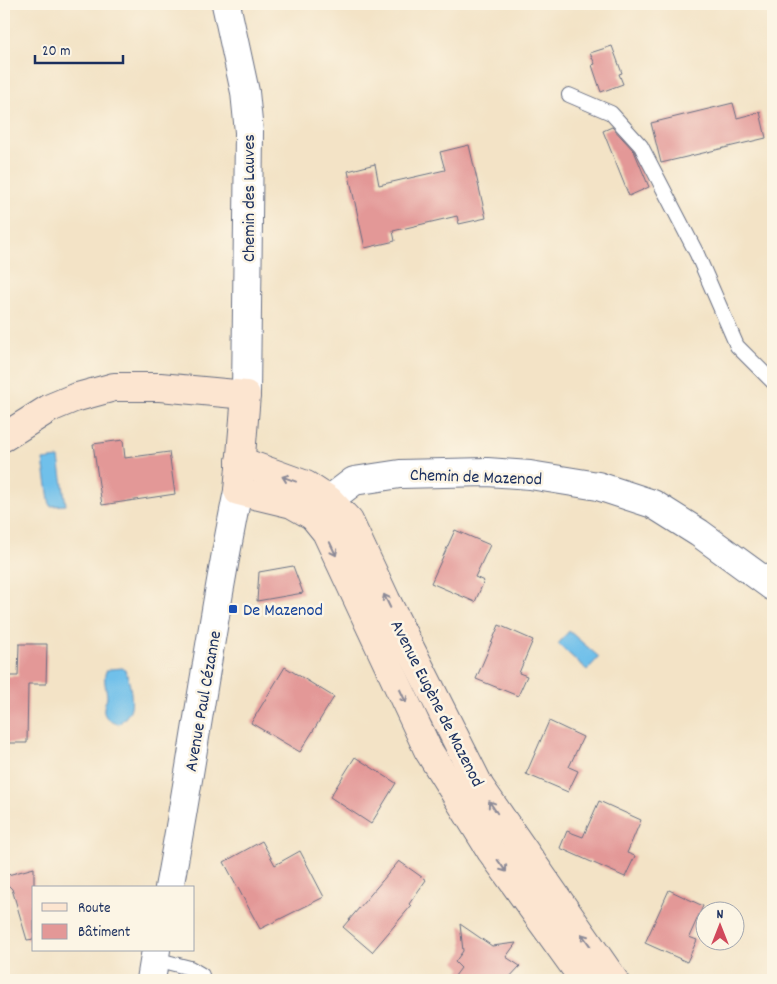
<svg xmlns="http://www.w3.org/2000/svg" width="777" height="984" viewBox="0 0 777 984" font-family="Dekko,sans-serif">
<style>
.water{fill:#6fc0ea;stroke:#4578a4}
.building{fill:#e39897}
.lines{fill:none;stroke-linecap:round;stroke-linejoin:round}
.lane-casing{stroke:#676e82;stroke-width:16}
.street-casing{stroke:#676e82;stroke-width:30}
.secondary-casing{stroke:#676e82;stroke-width:30}
.lane{stroke:#fff;stroke-width:14}
.street{stroke:#fff;stroke-width:28}
.secondary{stroke:#fce5d0;stroke-width:28}
.oneway{stroke:#8c8a97}
.transit-dot{fill:#1a4fb4;stroke:#fcf5e5;stroke-width:2}
.labels{text-anchor:middle;stroke-width:5;stroke-linejoin:round;paint-order:stroke}
.street-label{font-size:18px;fill:#1b2f5e;stroke:#fcf5e5}
.transit-label{font-size:18px;fill:#164399;stroke:#fcf5e5;text-anchor:start}
</style>
<rect width="100%" height="100%" fill="#fcf5e5"/>
<filter id="ink" filterUnits="userSpaceOnUse"><feTurbulence type="fractalNoise" baseFrequency=".02" numOctaves="2"/><feDisplacementMap in="SourceGraphic" scale="10" xChannelSelector="R" yChannelSelector="G"/><feConvolveMatrix kernelMatrix="1 2 1 2 8 2 1 2 1" color-interpolation-filters="sRGB"/></filter>
<filter id="wash" filterUnits="userSpaceOnUse"><feTurbulence type="fractalNoise" baseFrequency=".0096" numOctaves="4" result="noise"/><feDisplacementMap in="SourceGraphic" scale="20" xChannelSelector="R" yChannelSelector="G"/><feGaussianBlur stdDeviation="1.12" result="paint"/><feColorMatrix in="noise" values="0 0 0 0 0 0 0 0 0 0 0 0 0 0 0 0 0 1.4 0 .05"/><feComposite in="paint" operator="in"/></filter>
<g filter="url(#wash)">
<rect width="100%" height="100%" fill="#f3e3c6"/>
<g class="water">
<path d="M59 458 66 505 50 506 43 460Z"/>
<path d="M569 631 599 657 587 670 558 644Z"/>
<path d="M123 668C129 673 133 699 131 707 130 713 124 719 119 724 112 723 102 717 104 708 104 703 107 701 107 696 106 688 103 679 106 671L110 669Z"/>
</g>
<g id="blocks">
<g class="building">
<path d="M612 46 622 73 619 74 623 84 601 92 592 65 595 64 590 53Z"/>
<path d="M733 103 737 118 760 112 766 138 661 163 651 123Z"/>
<path d="M612 127 634 151 649 187 629 196 603 131Z"/>
<path d="M469 145 486 218 459 224 457 216 393 231 395 241 365 248 348 171 375 164 379 185 445 170 440 152Z"/>
<path d="M123 440 125 458 169 452 175 494 102 505 93 444Z"/>
<path d="M455 530 490 545 475 577 484 581 475 602 431 583Z"/>
<path d="M293 566 303 593 257 601 259 572Z"/>
<path d="M499 625 533 640 519 673 527 676 518 696 476 679Z"/>
<path d="M19 644H47L46 684H28L27 743H4V676H18Z"/>
<path d="M285 667 334 697 300 752 251 723Z"/>
<path d="M549 721 583 737 569 767 578 771 568 792 526 774Z"/>
<path d="M355 757 396 783 371 824 330 797Z"/>
<path d="M599 801 641 820 627 853 635 856 625 877 560 848 567 831 583 837Z"/>
<path d="M262 841 275 865 300 851 324 897 260 929 224 862Z"/>
<path d="M399 861 426 880 409 904 411 906 372 952 343 927Z"/>
<path d="M34 868V939L27 940 12 889 4 881V876Z"/>
<path d="M669 890 703 906 689 937 697 940 687 962 645 943Z"/>
<path d="M460 924 492 946 516 943 506 957 520 966 507 980H452L461 968 455 962 463 951Z"/>
</g>
</g>
</g>
<g filter="url(#ink)">
<use href="#blocks" fill-opacity="0" stroke="#676e82" stroke-width="1"/>
<g class="lines">
<defs>
<g id="lane">
<path d="M569 95 611 113 641 146 697 254 737 346 773 382"/>
<path d="M155 959 190 968 202 975 203 980"/>
</g>
<g id="street">
<path d="M226 4 245 92 249 132 246 395"/>
<path d="M313 516 329 500 354 481 400 474 487 472 530 475 598 486 653 504 699 533 773 587"/>
<path d="M169 888C194 756 211 622 238 491"/>
<path d="M151 980 156 950"/>
</g>
<g id="secondary">
<path d="M4 437 50 408 74 398 114 387H160L246 395 238 491 292 504 313 516 326 532 428 750 491 851 584 980"/>
<path d="M240 461 306 485 329 500 349 521 386 600 480 787 614 980"/>
</g>
</defs>
<use href="#lane" class="lane-casing"/>
<use href="#street" class="street-casing"/>
<use href="#secondary" class="secondary-casing"/>
<use href="#lane" class="lane"/>
<use href="#street" class="street"/>
<use href="#secondary" class="secondary"/>
</g>
<defs><path id="oneway-shaft" d="M-6 0H5M1.5-3L5.5 0L1.5 3" fill="none" stroke-width="1.6" stroke-linecap="round" stroke-linejoin="round" transform="scale(1.25)"/></defs>
<g class="oneway">
<use href="#oneway-shaft" transform="translate(289 479) rotate(-160)"/>
<use href="#oneway-shaft" transform="translate(333 549) rotate(65)"/>
<use href="#oneway-shaft" transform="translate(387 601) rotate(-116)"/>
<use href="#oneway-shaft" transform="translate(403 696) rotate(65)"/>
<use href="#oneway-shaft" transform="translate(493 807) rotate(-124)"/>
<use href="#oneway-shaft" transform="translate(502 866) rotate(54)"/>
<use href="#oneway-shaft" transform="translate(586 940) rotate(-125)"/>
</g>
</g>
<rect class="transit-dot" x="228" y="604" width="10" height="10" rx="2.5"/>
<g class="labels">
<g class="street-label">
<text transform="translate(248 198) rotate(-90)" y="6">Chemin des Lauves</text>
<text transform="translate(476 476) rotate(2)" y="6">Chemin de Mazenod</text>
<text transform="translate(202 701) rotate(-80)" y="6">Avenue Paul Cézanne</text>
<text transform="translate(438 703) rotate(63)" y="6">Avenue Eugène de Mazenod</text>
</g>
<g class="transit-label">
<text x="243" y="615">De Mazenod</text>
</g>
</g>
<rect width="777" height="984" fill="none" stroke="#fcf5e5" stroke-width="20"/>
<rect x="32" y="886" width="162" height="65" fill="#fcf5e5" stroke="#a2a6af"/>
<rect x="42" y="903" width="25" height="8" fill="#fce5d0" stroke="#a2a6af"/>
<text x="78" y="912" font-size="15" fill="#1b2f5e">Route</text>
<rect x="42" y="924" width="25" height="15" fill="#e39897" stroke="#a2a6af"/>
<text x="78" y="936" font-size="15" fill="#1b2f5e">Bâtiment</text>
<g transform="translate(720 926)"><circle r="24" fill="#fcf5e5" stroke="#a2a6af"/>
<path d="M0-4L9 19L0 12L-9 19Z" fill="#d1495b"/>
<text y="-8" font-size="14" font-weight="bold" text-anchor="middle" fill="#1b2f5e">N</text>
</g>
<path d="M35 55v8h88v-8" fill="none" stroke="#1b2f5e" stroke-width="2.5"/>
<text x="42" y="55" font-size="15" fill="#1b2f5e" stroke="#fcf5e5" stroke-width="4" paint-order="stroke">20 m</text>
</svg>
